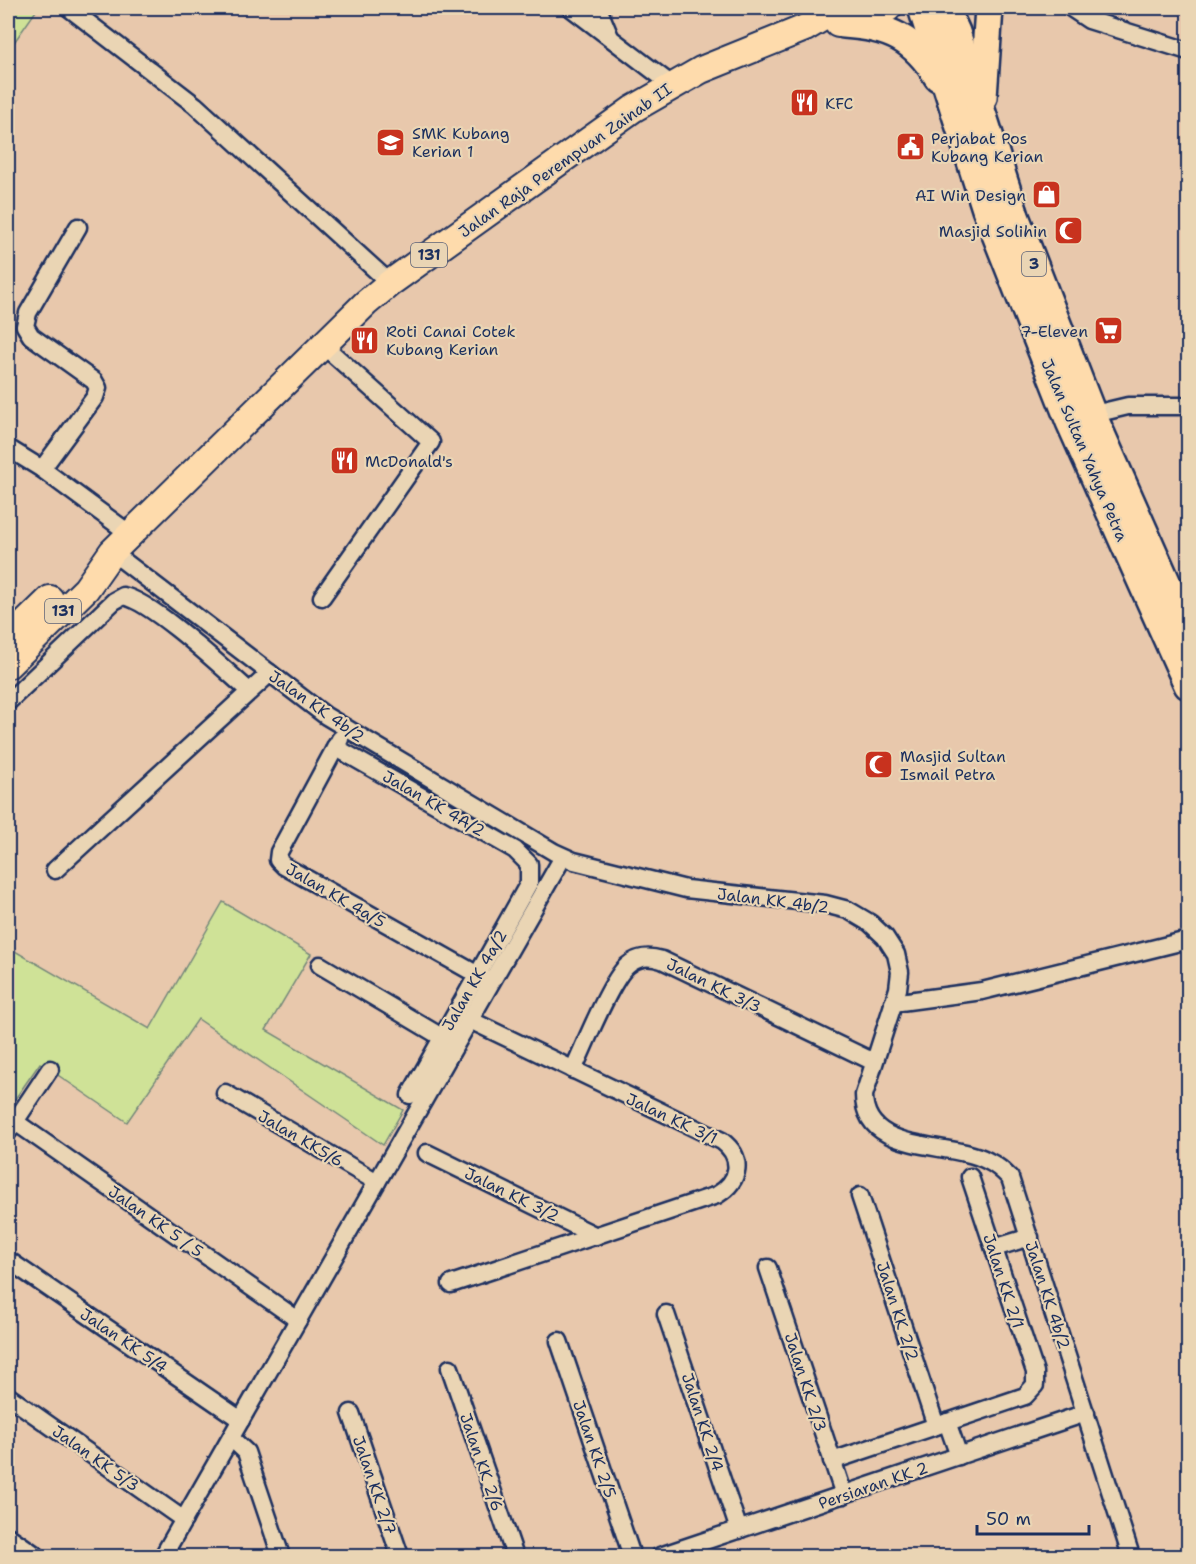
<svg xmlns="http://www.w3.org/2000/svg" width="1196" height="1564" viewBox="0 0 1196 1564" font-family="'Shantell Sans',sans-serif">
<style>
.green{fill:#cfe297;stroke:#75887a;stroke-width:1.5}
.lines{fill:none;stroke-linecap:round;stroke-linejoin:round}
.minor-casing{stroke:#1b2f5e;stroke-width:21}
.primary-casing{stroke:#1b2f5e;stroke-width:30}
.trunk-casing{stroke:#1b2f5e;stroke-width:32}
.minor{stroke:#ead5b4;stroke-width:16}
.primary{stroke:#fedbac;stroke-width:26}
.trunk{stroke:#fedbac;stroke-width:27}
.labels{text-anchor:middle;stroke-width:4.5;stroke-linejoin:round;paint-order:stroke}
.shield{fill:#ead5b4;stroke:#596178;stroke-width:1.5}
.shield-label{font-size:15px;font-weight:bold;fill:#1b2f5e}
.poi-label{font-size:16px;fill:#1b2f5e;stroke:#ead5b4;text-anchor:start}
.street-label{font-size:16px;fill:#1b2f5e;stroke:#ead5b4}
</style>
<rect width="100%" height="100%" fill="#e8c8ac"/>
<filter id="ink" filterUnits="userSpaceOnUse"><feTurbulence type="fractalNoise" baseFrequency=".0167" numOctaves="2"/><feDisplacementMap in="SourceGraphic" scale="12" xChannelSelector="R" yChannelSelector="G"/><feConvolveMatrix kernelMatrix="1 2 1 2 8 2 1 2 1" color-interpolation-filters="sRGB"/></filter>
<g filter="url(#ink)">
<g class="green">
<path d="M8 8H38L8 51Z"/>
<path d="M223 902 311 954 266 1030 403 1110 383 1145 198 1019 127 1122 40 1063 8 1109V947L150 1029Z"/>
</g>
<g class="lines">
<defs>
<g id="minor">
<path d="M69 8 195 105 390 283"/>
<path d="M571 8 672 85"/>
<path d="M598 8 610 37"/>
<path d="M1071 8 1089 20 1188 51"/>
<path d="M1086 416 1128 406H1188"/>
<path d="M8 448 42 469 130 534"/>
<path d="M42 469 95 397 98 388 94 381 31 336 25 326 28 313 78 227"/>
<path d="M112 552 326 716 554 852 574 861 686 889 825 904 848 910 870 923 885 937 896 954 900 972 898 989 864 1095C864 1155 949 1140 988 1161 997 1165 1003 1171 1010 1178L1131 1556"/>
<path d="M322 597 431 442 323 345"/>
<path d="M8 702 114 601 123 596C152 601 225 670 249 691"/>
<path d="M340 739 279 852 278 860 284 866 485 979"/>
<path d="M335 747 515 850 529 864V883L410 1095"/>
<path d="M55 870 270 673"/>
<path d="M320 965 450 1042"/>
<path d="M893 1003 982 991 1188 940"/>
<path d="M573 1070C584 1047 610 981 627 966 638 956 649 956 662 960L874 1062"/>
<path d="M225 1093 377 1182"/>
<path d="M14 1121 298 1320"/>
<path d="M8 1132 50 1069"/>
<path d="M427 1153 596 1236"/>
<path d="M860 1196 936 1426"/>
<path d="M994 1248 1030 1237"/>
<path d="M8 1260 241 1420"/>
<path d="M768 1268 844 1495"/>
<path d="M451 1284 717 1195C740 1181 744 1158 722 1141L470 1020"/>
<path d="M666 1314 739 1530"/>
<path d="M559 1341 632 1556"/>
<path d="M450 1368 515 1556"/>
<path d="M8 1396 184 1520"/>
<path d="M351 1413 400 1556"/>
<path d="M947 1422 959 1456"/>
<path d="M231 1438 246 1452 281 1556"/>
<path d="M832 1461 1025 1396 1035 1385V1372L970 1177"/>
<path d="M8 1536 37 1556"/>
<path d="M163 1556 563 857"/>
<path d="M660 1556 1086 1413"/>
</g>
<g id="primary">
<path d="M838 24 888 8"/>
<path d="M8 640 50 599"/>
<path d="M8 665 86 589 112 552 366 303 390 283 633 109 701 70 805 28 839 8"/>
</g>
<g id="trunk">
<path d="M922 8 986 209 1070 422 1188 685"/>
<path d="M945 8 956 32 1015 216 1092 414 1188 631"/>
<path d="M844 24C889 27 914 38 938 77"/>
<path d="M983 97 989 8"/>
</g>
</defs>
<use href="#minor" class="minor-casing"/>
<use href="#primary" class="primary-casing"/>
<use href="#trunk" class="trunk-casing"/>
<use href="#minor" class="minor"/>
<use href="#primary" class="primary"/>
<use href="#trunk" class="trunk"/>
</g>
</g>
<defs>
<symbol id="restaurant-square" viewBox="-11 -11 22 22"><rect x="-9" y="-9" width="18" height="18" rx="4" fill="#c8321e" stroke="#ead5b4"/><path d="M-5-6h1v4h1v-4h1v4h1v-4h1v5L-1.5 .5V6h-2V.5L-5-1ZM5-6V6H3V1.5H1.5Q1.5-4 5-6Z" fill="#fff"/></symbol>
<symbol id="school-square" viewBox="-11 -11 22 22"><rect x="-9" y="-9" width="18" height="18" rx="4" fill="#c8321e" stroke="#ead5b4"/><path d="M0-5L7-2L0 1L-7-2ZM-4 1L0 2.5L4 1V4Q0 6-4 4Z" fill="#fff"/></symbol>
<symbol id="civic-square" viewBox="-11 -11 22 22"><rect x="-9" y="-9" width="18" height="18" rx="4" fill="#c8321e" stroke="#ead5b4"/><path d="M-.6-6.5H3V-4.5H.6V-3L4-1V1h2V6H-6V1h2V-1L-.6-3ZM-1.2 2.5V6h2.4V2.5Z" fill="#fff"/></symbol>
<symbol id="shop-square" viewBox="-11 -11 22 22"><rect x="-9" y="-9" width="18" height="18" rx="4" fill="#c8321e" stroke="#ead5b4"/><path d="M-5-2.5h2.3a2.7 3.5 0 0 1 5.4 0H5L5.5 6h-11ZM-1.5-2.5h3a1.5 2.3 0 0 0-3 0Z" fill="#fff"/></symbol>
<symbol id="mosque-square" viewBox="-11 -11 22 22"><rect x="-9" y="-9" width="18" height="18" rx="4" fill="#c8321e" stroke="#ead5b4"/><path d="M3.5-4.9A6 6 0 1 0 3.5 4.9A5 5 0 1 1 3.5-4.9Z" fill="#fff"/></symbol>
<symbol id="supermarket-square" viewBox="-11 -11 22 22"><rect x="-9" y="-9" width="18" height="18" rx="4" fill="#c8321e" stroke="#ead5b4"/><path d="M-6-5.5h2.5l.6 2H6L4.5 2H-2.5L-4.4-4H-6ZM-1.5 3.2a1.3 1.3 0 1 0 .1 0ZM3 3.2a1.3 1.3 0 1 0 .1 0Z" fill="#fff"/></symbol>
</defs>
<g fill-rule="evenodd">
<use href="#restaurant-square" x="788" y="86" width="33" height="33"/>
<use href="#school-square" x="374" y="126" width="33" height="33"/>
<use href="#civic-square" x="894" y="130" width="33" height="33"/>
<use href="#shop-square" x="1030" y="178" width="33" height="33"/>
<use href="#mosque-square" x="1052" y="214" width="33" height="33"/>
<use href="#supermarket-square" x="1092" y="314" width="33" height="33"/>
<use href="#restaurant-square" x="348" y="324" width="33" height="33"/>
<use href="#restaurant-square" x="328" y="444" width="33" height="33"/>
<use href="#mosque-square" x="862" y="748" width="33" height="33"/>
</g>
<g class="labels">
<g class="shield">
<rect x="411" y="243" width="36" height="24" rx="4.5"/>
<rect x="1022" y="252" width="24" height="24" rx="4.5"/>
<rect x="45" y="599" width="36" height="24" rx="4.5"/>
</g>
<g class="shield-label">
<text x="429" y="260">131</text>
<text x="1034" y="269">3</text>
<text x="63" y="616">131</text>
</g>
<g class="poi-label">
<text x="825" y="109">KFC</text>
<text x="412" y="139">SMK Kubang<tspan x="412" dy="18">Kerian 1</tspan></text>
<text x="931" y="144">Perjabat Pos<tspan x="931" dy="18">Kubang Kerian</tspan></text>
<text x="1026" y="201" text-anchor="end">AI Win Design</text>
<text x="1047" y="237" text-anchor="end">Masjid Solihin</text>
<text x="386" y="337">Roti Canai Cotek<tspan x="386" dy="18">Kubang Kerian</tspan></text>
<text x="1088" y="337" text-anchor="end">7-Eleven</text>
<text x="365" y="467">McDonald's</text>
<text x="900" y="762">Masjid Sultan<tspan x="900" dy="18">Ismail Petra</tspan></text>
</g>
<g class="street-label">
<text transform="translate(565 160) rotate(-35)" y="6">Jalan Raja Perempuan Zainab II</text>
<text transform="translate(1085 450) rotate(67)" y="6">Jalan Sultan Yahya Petra</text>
<text transform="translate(317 706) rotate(35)" y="6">Jalan KK 4b/2</text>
<text transform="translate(434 803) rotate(30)" y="6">Jalan KK 4A/2</text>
<text transform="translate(336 895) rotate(30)" y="6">Jalan KK 4a/5</text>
<text transform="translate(773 900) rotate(7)" y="6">Jalan KK 4b/2</text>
<text transform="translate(474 980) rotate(-60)" y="6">Jalan KK 4a/2</text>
<text transform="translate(714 985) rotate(26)" y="6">Jalan KK 3/3</text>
<text transform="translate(672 1118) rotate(25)" y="6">Jalan KK 3/1</text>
<text transform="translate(301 1138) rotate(30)" y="6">Jalan KK5/6</text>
<text transform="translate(512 1194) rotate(26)" y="6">Jalan KK 3/2</text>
<text transform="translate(156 1221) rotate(35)" y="6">Jalan KK 5 / 5</text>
<text transform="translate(1004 1281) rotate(72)" y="6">Jalan KK 2/1</text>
<text transform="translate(1048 1295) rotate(72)" y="6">Jalan KK 4b/2</text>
<text transform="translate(898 1311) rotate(72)" y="6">Jalan KK 2/2</text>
<text transform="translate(124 1340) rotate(34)" y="6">Jalan KK 5/4</text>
<text transform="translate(806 1382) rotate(72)" y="6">Jalan KK 2/3</text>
<text transform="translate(703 1422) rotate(72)" y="6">Jalan KK 2/4</text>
<text transform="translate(595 1449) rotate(71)" y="6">Jalan KK 2/5</text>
<text transform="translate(96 1458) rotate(35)" y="6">Jalan KK 5/3</text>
<text transform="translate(482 1462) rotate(71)" y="6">Jalan KK 2/6</text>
<text transform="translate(375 1485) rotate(71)" y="6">Jalan KK 2/7</text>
<text transform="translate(873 1485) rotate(-19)" y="6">Persiaran KK 2</text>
</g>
</g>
<rect width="1196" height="1564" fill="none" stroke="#ead5b4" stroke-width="30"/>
<rect x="15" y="15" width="1166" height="1534" fill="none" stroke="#1b2f5e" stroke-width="2" filter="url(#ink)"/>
<path d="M977 1525v9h112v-9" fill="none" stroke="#1b2f5e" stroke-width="3"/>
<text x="986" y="1525" font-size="18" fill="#1b2f5e" stroke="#ead5b4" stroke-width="4.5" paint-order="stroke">50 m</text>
</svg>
